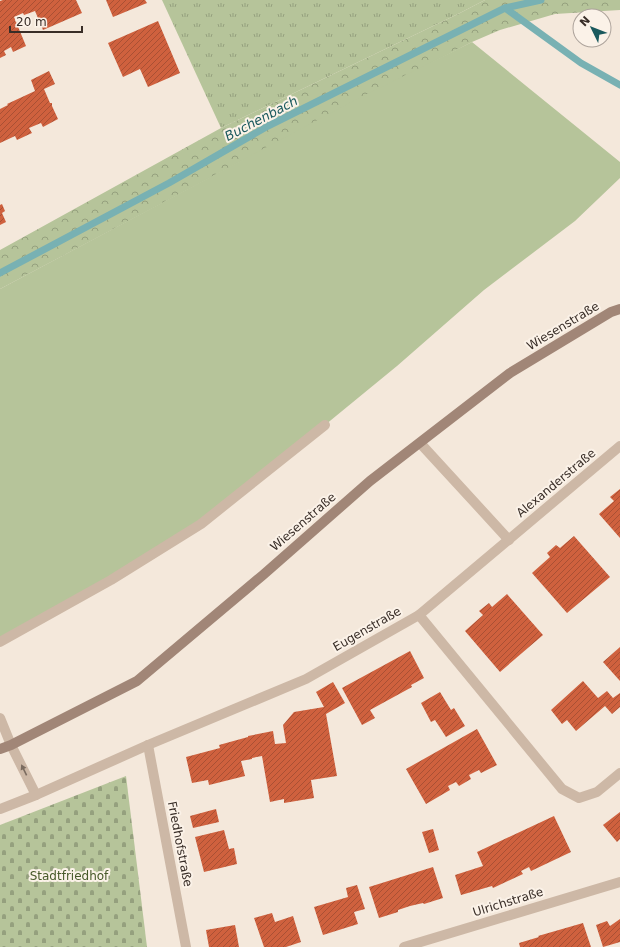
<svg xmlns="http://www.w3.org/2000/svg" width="620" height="947" viewBox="0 0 620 947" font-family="'DejaVu Sans',sans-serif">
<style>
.grass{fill:url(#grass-tufts)}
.forest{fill:url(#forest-crowns)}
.cemetery{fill:url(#cemetery-stones)}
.garden{fill:#b6c49a}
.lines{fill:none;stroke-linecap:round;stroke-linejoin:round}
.stream{stroke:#78b1b3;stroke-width:7}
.building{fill:url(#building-hatch)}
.lane{stroke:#cdb8a6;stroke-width:10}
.street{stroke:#cdb8a6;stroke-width:10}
.secondary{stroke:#a18677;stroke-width:10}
.oneway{fill:#7b6c60}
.labels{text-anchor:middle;stroke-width:4;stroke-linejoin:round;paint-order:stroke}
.street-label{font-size:12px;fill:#382d27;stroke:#fbf2e8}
.park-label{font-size:12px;fill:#475929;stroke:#fbf2e8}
.water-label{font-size:13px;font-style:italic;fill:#1a595d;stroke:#fbf2e8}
</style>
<defs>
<pattern id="grass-tufts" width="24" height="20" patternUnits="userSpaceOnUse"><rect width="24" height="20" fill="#b6c49a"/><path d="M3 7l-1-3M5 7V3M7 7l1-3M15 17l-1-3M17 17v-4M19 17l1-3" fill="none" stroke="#95a07e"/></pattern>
<pattern id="forest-crowns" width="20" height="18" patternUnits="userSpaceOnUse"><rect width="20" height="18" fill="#b6c49a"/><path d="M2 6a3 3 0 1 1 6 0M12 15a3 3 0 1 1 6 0" fill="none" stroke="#95a07e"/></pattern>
<pattern id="cemetery-stones" width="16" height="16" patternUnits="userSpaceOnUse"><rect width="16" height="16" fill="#b6c49a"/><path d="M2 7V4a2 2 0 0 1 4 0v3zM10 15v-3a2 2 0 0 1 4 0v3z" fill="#95a07e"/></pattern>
<pattern id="building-hatch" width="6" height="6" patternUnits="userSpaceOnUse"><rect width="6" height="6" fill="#cf613e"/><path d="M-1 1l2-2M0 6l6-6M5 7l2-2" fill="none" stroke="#a95034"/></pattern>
</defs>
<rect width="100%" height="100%" fill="#f4e8db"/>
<path class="grass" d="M162 0H485L458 14 221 128Z"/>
<path class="forest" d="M485 0H620V10L555 14 500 30 472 42 240 162 0 289V250L221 128 458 14Z"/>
<path class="cemetery" d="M126 776 147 947H0V825Z"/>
<path class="garden" d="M472 42 620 162V178L575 221 484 290 397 366 325 425 201 524 0 642V289L357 99Z"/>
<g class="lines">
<g class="stream">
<path d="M505 8 581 63 620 85"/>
<path d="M0 273 169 183 268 126 505 8 541 0"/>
</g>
</g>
<g class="building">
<path d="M3 0H76L82 13 43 30 35 11 24 15 23 13 14 17 26 46 13 52 11 47 4 51 6 55 0 58V1Z"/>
<path d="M106 0H145L147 3 113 17Z"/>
<path d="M158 21 180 73 148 87 140 69 123 77 108 43Z"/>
<path d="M49 71 55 84 44 89 50 103H52V106L58 119 43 127 41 123 29 128 32 133 17 140 15 136 0 143V109L8 105 7 104 35 91 31 80Z"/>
<path d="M2 204 5 211 2 213 6 222 0 225V205Z"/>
<path d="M620 489V538L599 514 614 501 610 497Z"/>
<path d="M574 536 610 577 567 613 532 573 550 557 547 553 556 545 560 548Z"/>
<path d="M507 594 543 635 500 672 465 631 483 615 479 611 489 603 492 607Z"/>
<path d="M620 647V681L603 662Z"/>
<path d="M410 651 424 678 411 685 412 687 370 710 375 718 362 725 342 688Z"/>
<path d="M583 681 598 698 607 691 613 698 620 693V707L612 714 605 706 576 731 567 720 562 724 551 710Z"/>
<path d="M333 682 345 703 326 714 337 776 311 780 314 798 284 803V799L270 802 262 756 252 758V759L241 761 245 776 209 785 208 780 192 783 186 757 220 748 219 745 248 737V736L273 731 275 744 286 743 283 725 294 712 324 707 316 692Z"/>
<path d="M440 692 451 710 454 708 465 726 446 737 435 720 431 722 421 703Z"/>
<path d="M477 729 497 765 481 773 479 770 469 775 471 779 459 786 456 782 448 786 450 790 426 804 406 769Z"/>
<path d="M216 809 219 822 193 828 190 816Z"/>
<path d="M620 812V839L617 842 603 825Z"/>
<path d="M554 816 571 852 531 871 529 867 521 871 523 874 493 888 492 886 461 895 455 875 483 866 477 852Z"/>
<path d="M433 829 439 850 429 853 422 832Z"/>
<path d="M224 830 229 849 234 848 237 864 204 872 195 837Z"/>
<path d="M433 867 443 898 424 904 423 903 410 906 398 910V912L379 918 369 887Z"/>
<path d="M357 885 365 909 354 912 358 924 323 935 314 907 348 897 346 888Z"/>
<path d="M272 913 275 922 293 916 301 942 286 947H264L254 918Z"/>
<path d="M620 919V942L603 947 596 925 607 921 610 926Z"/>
<path d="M583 923 591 947H520L519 943 539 937 538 936Z"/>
<path d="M235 925 239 947H209L206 930Z"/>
</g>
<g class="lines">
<g class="lane">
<path d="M0 642 111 580 201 524 325 425"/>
<path d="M0 718 11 745"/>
</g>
<g class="street">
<path d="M420 443 509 540"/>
<path d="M419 615 562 789 579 798 597 792 620 773"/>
<path d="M11 745 36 795"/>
<path d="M148 745 186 947"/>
<path d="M0 809 36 795 148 745 306 679 419 615 620 446"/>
<path d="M404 947 620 882"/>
</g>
<path class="secondary" d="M0 749 11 745 137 681 263 575 370 481 510 373 611 312 620 309"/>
</g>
<defs><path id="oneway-solid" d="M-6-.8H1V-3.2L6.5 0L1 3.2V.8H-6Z"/></defs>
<use class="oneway" href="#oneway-solid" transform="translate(24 770) rotate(-116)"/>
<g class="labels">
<g class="street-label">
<text transform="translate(563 326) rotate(-31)" y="4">Wiesenstraße</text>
<text transform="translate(556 483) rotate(-40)" y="4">Alexanderstraße</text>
<text transform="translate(303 522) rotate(-41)" y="4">Wiesenstraße</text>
<text transform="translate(367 629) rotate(-30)" y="4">Eugenstraße</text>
<text transform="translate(180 844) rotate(79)" y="4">Friedhofstraße</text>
<text transform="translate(508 902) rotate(-17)" y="4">Ulrichstraße</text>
</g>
<g class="park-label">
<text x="69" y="880">Stadtfriedhof</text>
</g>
<g class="water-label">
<text transform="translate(261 118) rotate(-28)" y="5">Buchenbach</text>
</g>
</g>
<g transform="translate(592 28) rotate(313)"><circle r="19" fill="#fbf2e8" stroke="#ada39b"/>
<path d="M0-3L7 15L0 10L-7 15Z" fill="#1a595d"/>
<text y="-6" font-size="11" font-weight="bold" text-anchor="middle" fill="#382d27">N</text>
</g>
<path d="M10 26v6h72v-6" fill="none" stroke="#382d27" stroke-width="2"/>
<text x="16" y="26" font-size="12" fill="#382d27" stroke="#fbf2e8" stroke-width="3" paint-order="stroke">20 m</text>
</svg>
